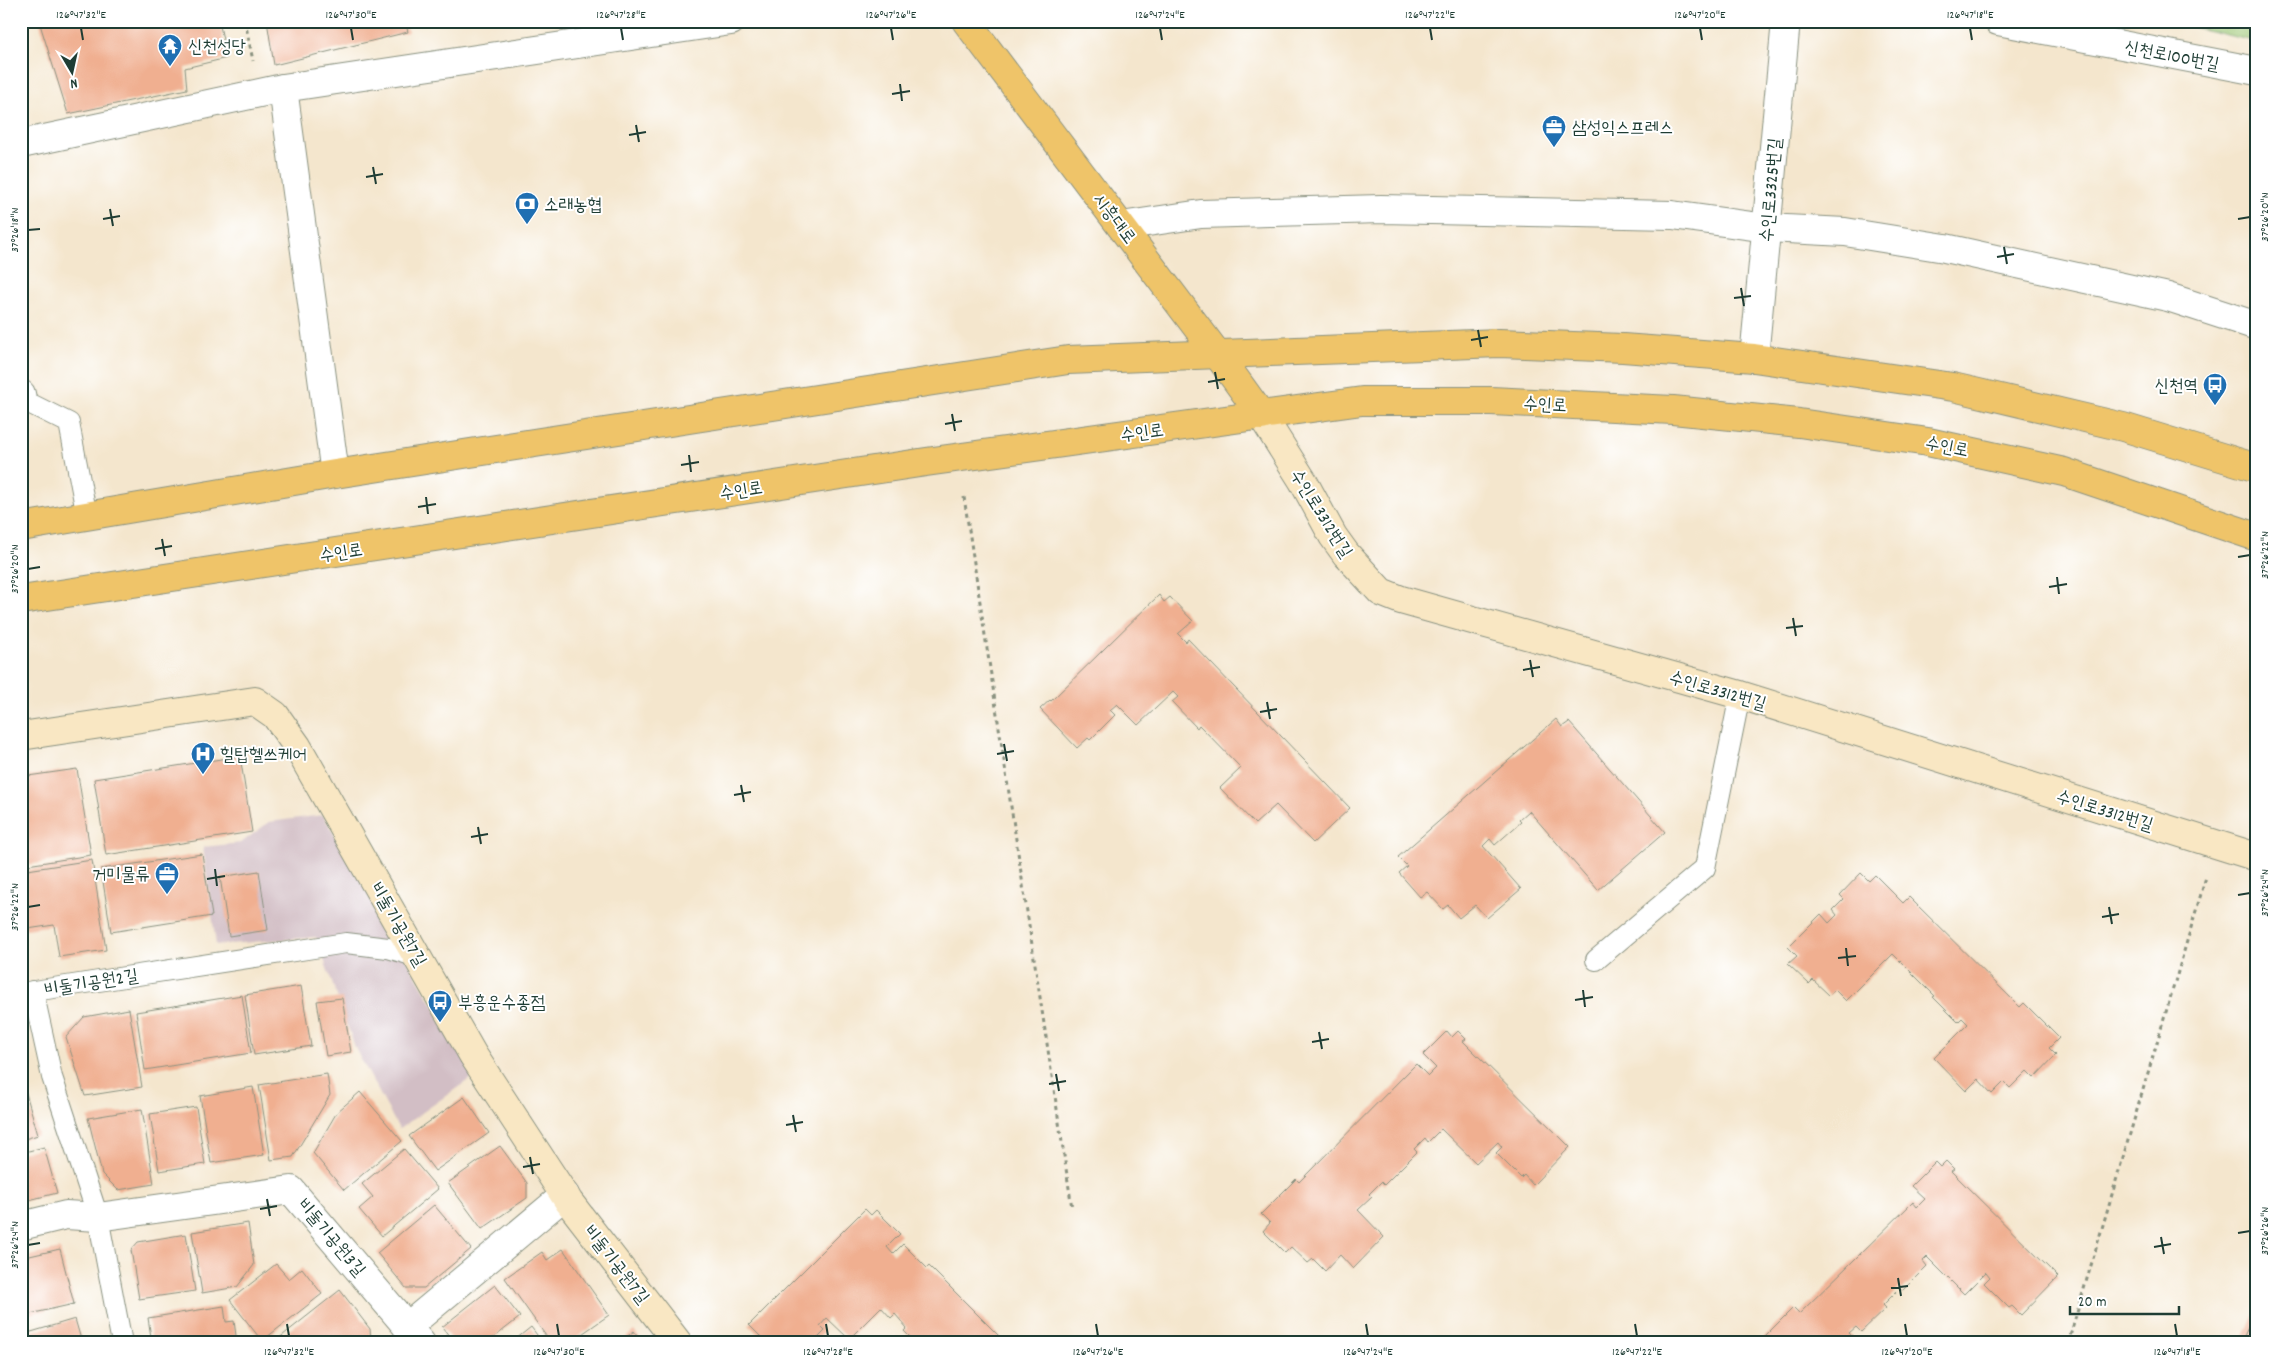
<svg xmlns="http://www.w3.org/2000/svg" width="2278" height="1364" viewBox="0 0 2278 1364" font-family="Dekko,'Poor Story',sans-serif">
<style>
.industrial{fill:#d2bec5}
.green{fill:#9cc673;stroke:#5e8254}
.building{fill:#f0af90}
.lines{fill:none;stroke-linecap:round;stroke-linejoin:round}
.lane-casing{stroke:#8a9280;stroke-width:22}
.street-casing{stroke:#8a9280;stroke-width:30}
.secondary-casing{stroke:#8a9280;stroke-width:30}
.primary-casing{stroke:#8a9280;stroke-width:30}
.path{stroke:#8a9280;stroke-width:3;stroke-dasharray:4 4;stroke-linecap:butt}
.lane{stroke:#fff;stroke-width:20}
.street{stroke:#fff;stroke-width:28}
.secondary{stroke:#f9e7c3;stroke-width:28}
.primary{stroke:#efc469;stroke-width:28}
.ticks{fill:none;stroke:#1f3d34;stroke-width:2}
.labels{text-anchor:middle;stroke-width:4;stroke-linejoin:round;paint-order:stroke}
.poi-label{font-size:18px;fill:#1f3d34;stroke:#fff;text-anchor:start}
.street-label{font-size:18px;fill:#1f3d34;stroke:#fff}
.neatline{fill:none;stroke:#1f3d34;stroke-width:2}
.ticks-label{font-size:12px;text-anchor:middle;fill:#1f3d34}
</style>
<rect width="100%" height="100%" fill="#fff"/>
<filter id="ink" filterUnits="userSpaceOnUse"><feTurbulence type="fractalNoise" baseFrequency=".02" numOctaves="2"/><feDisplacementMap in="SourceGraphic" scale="10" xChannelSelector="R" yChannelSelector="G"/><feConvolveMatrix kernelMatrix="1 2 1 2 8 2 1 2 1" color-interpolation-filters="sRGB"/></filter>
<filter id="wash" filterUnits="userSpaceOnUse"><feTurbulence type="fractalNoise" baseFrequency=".0096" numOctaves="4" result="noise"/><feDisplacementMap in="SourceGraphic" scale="20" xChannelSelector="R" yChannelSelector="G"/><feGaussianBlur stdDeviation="1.12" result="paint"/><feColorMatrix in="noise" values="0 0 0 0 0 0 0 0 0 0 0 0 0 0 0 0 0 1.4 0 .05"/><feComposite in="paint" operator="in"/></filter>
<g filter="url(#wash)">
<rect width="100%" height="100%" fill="#f4e6cd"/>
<path class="industrial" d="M323 815 474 1076 399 1129 356 1050 316 937 216 945 203 847 241 843 269 822Z"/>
<path class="green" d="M2171 21H2257V42L2171 22Z"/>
<g id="blocks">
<g class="building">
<path d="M39 21H219L227 58 185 68 187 89 68 114Z"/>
<path d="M267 21H405L408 32 274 65Z"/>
<path d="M1159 595 1164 602 1170 597 1193 621 1178 634 1186 642 1188 639 1350 808 1313 843 1276 805 1255 824 1220 788 1241 768 1199 725 1197 728 1172 702 1178 697 1173 692 1138 725 1117 704 1110 710 1115 715 1090 740 1088 738 1077 748 1040 709 1050 700 1051 701Z"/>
<path d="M1556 719 1562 727 1569 722 1665 832 1598 890 1529 811 1519 820 1521 822 1495 845 1490 839 1483 846 1521 889 1487 918 1475 905 1459 918 1448 905 1443 909 1427 892 1420 897 1399 873 1407 866 1398 857Z"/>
<path d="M240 756 252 832 106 855 94 779Z"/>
<path d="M77 769 91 855 21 866V777Z"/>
<path d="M202 854 212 916 111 932 101 869Z"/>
<path d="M92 860 106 950 59 957 54 925 21 930V871Z"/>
<path d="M259 871 268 930 229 936 220 877Z"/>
<path d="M1861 873 1869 881 1875 875 1903 903 1909 897 2020 1007 2024 1003 2059 1038 2049 1048 2056 1055 2034 1078 2027 1071 2010 1088 2004 1082 1992 1094 1978 1079 1966 1091 1934 1058 1968 1024 1962 1018 1958 1022 1933 997 1935 996 1893 954 1846 1001 1835 990 1829 995 1813 980 1809 984 1788 964 1797 956 1788 947 1821 914 1829 923 1837 915 1833 910 1844 899 1840 895Z"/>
<path d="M301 986 311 1046 254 1055 245 995Z"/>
<path d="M242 995 251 1053 145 1070 136 1012Z"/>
<path d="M342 998 351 1052 326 1056 317 1001Z"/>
<path d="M129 1009 142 1087 85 1096 66 1037 84 1017Z"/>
<path d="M1447 1031 1452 1037 1458 1031 1466 1039 1463 1041 1570 1147 1533 1185 1524 1175 1521 1178 1496 1153 1502 1147 1498 1142 1476 1163 1441 1129 1428 1142 1425 1138 1414 1149 1417 1152 1384 1185 1381 1182 1369 1194 1372 1197 1358 1210 1384 1237 1353 1269 1340 1255 1325 1271 1313 1259 1308 1263 1291 1247 1285 1253 1263 1231 1270 1223 1261 1214 1296 1179 1299 1182 1416 1064 1428 1076 1436 1068 1423 1055Z"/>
<path d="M327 1074 330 1095 293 1157 271 1160 259 1085Z"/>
<path d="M24 1086 38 1135 21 1140V1087Z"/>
<path d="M253 1087 264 1155 211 1163 200 1096Z"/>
<path d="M360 1092 402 1141 344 1190 313 1153 337 1112Z"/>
<path d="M464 1097 489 1133 435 1171 409 1136Z"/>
<path d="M196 1107 205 1164 159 1171 150 1114Z"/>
<path d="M142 1109 154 1184 118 1190 102 1174 88 1118Z"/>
<path d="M500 1146 527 1183V1198L482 1229 448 1183Z"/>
<path d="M44 1147 57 1193 21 1202V1153Z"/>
<path d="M404 1149 438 1189 382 1236 359 1209 373 1197 362 1184Z"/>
<path d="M1946 1161 1954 1169 1951 1171 2058 1277 2021 1315 2012 1306 2009 1308 1984 1283 1990 1277 1986 1272 1964 1294 1927 1257 1923 1261 1927 1266 1903 1290 1900 1288 1883 1305 1886 1308 1861 1332 1856 1327 1849 1333 1859 1343H1758L1793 1308 1799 1314 1913 1202 1917 1207 1925 1199 1911 1186 1935 1162 1940 1167Z"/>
<path d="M434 1205 471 1249 424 1288H406L377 1253Z"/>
<path d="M865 1209 871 1215 876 1210 900 1234 887 1247 893 1254 903 1244 927 1268 929 1266 1002 1339 1000 1340 1002 1343H916L904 1331 907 1328 895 1314 891 1318 881 1307 849 1339 827 1318 820 1326 825 1331 813 1343H767L749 1325Z"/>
<path d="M248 1223 254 1265 237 1287 202 1293 192 1232Z"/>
<path d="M186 1234 195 1291 139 1299 131 1250 138 1242Z"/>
<path d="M60 1249 74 1304 21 1316V1258Z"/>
<path d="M563 1249 609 1315 569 1343H551L505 1278 542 1252 547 1260Z"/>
<path d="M276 1264 289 1279 302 1268 322 1294 262 1341 230 1300Z"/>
<path d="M495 1285 520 1317 487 1343H455L442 1327Z"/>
<path d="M340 1290 370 1329 371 1341 369 1343H273Z"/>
<path d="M224 1306 226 1322 234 1321 237 1343H152L148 1318Z"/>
<path d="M2257 1307V1343H2241Z"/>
<path d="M75 1319 82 1343H21V1335Z"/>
<path d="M531 1327 543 1343H511Z"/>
<path d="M634 1331 643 1343H619Z"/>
</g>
</g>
</g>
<g filter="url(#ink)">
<use href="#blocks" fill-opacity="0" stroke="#8a9280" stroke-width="1"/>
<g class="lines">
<defs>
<g id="lane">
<path d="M21 399 69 423 87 517"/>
<path d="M1596 960 1705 868 1740 695"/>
<path d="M33 991 52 1077 98 1217 122 1343"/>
<path d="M21 993 346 943 388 948 418 957"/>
</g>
<g id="street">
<path d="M1998 21 2257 71"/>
<path d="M21 144 283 88"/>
<path d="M1121 226 1201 214 1381 209 1672 215 1767 228 1845 232 1945 248 2168 297 2257 326"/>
<path d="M1754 358 1786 21"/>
<path d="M21 394 22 399"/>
<path d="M335 474 283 88 731 21"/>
<path d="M21 1226 66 1215 98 1217 291 1190 421 1343"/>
<path d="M407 1327 565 1195"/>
</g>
<g id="secondary">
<path d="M1262 416 1303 481 1333 536 1346 554 1381 592 1401 600 1740 695 2257 857"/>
<path d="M21 736 255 701 275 715 297 746 473 1055 569 1202 678 1343"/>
</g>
<g id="primary">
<path d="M966 21 1218 355 1262 416"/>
<path d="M21 527 335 474 1068 360 1499 343 1623 348 1754 358 1953 387 2123 427 2257 468"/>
<path d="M21 600 926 462 1362 401H1491L1673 410 1799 423 1928 442 2064 472 2257 537"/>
</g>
</defs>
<use href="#lane" class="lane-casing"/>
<use href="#street" class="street-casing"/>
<use href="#secondary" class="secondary-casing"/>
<use href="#primary" class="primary-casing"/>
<g class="path">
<path d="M245 21 253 61"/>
<path d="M964 497 1072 1208"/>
<path d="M2068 1343 2206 877"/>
</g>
<use href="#lane" class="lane"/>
<use href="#street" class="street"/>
<use href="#secondary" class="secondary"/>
<use href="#primary" class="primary"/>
</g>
</g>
<path class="ticks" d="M81 28 83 40M351 28 353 40M621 28 623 40M891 28 893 40M1160 28 1162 40M1430 28 1432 40M1700 28 1702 40M1970 28 1972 40M900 84 902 101M892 94 910 91M636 125 639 142M629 135 646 132M373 167 376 184M366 177 383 174M110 209 113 226M103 219 120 216M2238 219 2250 217M28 230 40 229M2004 247 2007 264M1997 257 2014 254M1741 288 1744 306M1734 298 1751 296M1478 330 1481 347M1471 340 1488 337M1215 372 1218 389M1208 382 1225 379M952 414 955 431M945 424 962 421M689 455 691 472M681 465 699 462M426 497 428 514M418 507 436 504M162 539 165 556M155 549 172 546M2238 557 2250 555M28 569 40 567M2057 577 2059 594M2049 587 2067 584M1793 618 1796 636M1786 628 1803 626M1530 660 1533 677M1523 670 1540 667M1267 702 1270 719M1260 712 1277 709M1004 744 1007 761M997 754 1014 751M741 785 744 802M734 795 751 792M478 827 481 844M471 837 488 834M215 869 217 886M207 879 225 876M2238 895 2250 893M28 907 40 905M2109 907 2112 924M2102 917 2119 914M1846 948 1848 966M1838 958 1856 956M1583 990 1585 1007M1575 1000 1593 997M1319 1032 1322 1049M1312 1042 1329 1039M1056 1074 1059 1091M1049 1084 1066 1081M793 1115 796 1132M786 1125 803 1122M530 1157 533 1174M523 1167 540 1164M267 1199 270 1216M260 1209 277 1206M2238 1233 2250 1231M2161 1237 2164 1254M28 1245 40 1243M2154 1247 2171 1244M1898 1278 1901 1296M1891 1288 1908 1286M287 1324 289 1336M557 1324 559 1336M826 1324 828 1336M1096 1324 1098 1336M1366 1324 1368 1336M1635 1324 1637 1336M1905 1324 1907 1336M2175 1324 2177 1336"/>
<defs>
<symbol id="temple-pin" viewBox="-11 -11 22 30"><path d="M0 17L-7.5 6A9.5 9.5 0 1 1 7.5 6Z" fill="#1f6fb2" stroke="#fff"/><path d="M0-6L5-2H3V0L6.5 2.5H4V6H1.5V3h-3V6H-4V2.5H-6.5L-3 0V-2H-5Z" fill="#fff"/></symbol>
<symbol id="office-pin" viewBox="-11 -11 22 30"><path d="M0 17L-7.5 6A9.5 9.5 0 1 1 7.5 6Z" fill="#1f6fb2" stroke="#fff"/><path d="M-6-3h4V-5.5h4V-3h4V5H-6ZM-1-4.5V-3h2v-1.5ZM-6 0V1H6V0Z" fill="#fff"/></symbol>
<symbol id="bank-pin" viewBox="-11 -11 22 30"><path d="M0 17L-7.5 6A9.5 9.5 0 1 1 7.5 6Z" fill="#1f6fb2" stroke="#fff"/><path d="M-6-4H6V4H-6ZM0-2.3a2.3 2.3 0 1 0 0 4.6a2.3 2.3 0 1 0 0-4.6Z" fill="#fff"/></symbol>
<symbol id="bus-pin" viewBox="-11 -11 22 30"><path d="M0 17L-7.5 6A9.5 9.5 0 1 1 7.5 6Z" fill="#1f6fb2" stroke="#fff"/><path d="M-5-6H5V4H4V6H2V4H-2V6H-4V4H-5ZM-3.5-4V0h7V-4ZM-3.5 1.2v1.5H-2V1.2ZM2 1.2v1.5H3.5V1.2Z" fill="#fff"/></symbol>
<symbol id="hospital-pin" viewBox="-11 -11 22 30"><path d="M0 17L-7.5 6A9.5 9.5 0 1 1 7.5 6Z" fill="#1f6fb2" stroke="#fff"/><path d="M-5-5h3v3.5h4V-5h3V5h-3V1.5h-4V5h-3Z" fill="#fff"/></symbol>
</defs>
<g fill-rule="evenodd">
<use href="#temple-pin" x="156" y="32" width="28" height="38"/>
<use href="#office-pin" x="1540" y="113" width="28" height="38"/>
<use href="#bank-pin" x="513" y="190" width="28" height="38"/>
<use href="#bus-pin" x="2201" y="371" width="28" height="38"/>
<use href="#hospital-pin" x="189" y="740" width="28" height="38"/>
<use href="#office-pin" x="153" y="860" width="28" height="38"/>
<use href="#bus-pin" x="426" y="988" width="28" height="38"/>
</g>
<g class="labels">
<g class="poi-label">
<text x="188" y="52">신천성당</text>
<text x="1572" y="133">삼성익스프레스</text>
<text x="544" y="210">소래농협</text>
<text x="2198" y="391" text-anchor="end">신천역</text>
<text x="220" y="760">힐탑헬쓰케어</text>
<text x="150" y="880" text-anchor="end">거미물류</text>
<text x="458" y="1008">부흥운수종점</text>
</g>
<g class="street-label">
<text transform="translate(2172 55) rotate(11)" y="6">신천로100번길</text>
<text transform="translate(1770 190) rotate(-85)" y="6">수인로3325번길</text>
<text transform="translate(1115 218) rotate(53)" y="6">시흥대로</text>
<text transform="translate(1545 404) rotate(3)" y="6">수인로</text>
<text transform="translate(1142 432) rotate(-8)" y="6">수인로</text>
<text transform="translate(1947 446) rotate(11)" y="6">수인로</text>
<text transform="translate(741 490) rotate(-9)" y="6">수인로</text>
<text transform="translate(1322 513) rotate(58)" y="6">수인로3312번길</text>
<text transform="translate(341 552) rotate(-9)" y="6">수인로</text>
<text transform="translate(1718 690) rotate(16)" y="6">수인로3312번길</text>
<text transform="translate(2105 810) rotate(17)" y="6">수인로3312번길</text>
<text transform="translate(399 924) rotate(60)" y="6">비둘기공원7길</text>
<text transform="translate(91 982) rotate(-9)" y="6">비둘기공원2길</text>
<text transform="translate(332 1237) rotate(50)" y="6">비둘기공원3길</text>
<text transform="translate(617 1264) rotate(52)" y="6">비둘기공원7길</text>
</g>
</g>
<rect width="2278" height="1364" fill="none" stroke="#fff" stroke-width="55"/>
<g transform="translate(72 72) rotate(171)" stroke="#ffffff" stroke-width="4" paint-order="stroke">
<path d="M0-4L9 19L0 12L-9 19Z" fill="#1f3d34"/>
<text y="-8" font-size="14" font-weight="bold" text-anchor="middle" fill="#1f3d34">N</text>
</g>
<path d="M2070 1306v8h109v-8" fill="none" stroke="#1f3d34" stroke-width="2.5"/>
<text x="2078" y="1306" font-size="15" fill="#1f3d34" stroke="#ffffff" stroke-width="4" paint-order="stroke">20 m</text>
<rect x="28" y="28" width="2222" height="1308" class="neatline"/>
<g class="ticks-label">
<text x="81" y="18">126°47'32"E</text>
<text x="351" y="18">126°47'30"E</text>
<text x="621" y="18">126°47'28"E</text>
<text x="891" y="18">126°47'26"E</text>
<text x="1160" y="18">126°47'24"E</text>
<text x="1430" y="18">126°47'22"E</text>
<text x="1700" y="18">126°47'20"E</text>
<text x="1970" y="18">126°47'18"E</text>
<text transform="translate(2264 217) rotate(-90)" y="4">37°26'20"N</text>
<text transform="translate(14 230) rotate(-90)" y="4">37°26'18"N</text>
<text transform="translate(2264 555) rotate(-90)" y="4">37°26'22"N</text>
<text transform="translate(14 569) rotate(-90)" y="4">37°26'20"N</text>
<text transform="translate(2264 893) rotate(-90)" y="4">37°26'24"N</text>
<text transform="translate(14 907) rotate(-90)" y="4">37°26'22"N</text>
<text transform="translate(2264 1231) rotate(-90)" y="4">37°26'26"N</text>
<text transform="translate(14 1245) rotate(-90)" y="4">37°26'24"N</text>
<text x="289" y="1355">126°47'32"E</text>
<text x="559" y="1355">126°47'30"E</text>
<text x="828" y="1355">126°47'28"E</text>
<text x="1098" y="1355">126°47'26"E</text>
<text x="1368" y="1355">126°47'24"E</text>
<text x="1637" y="1355">126°47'22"E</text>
<text x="1907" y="1355">126°47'20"E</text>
<text x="2177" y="1355">126°47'18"E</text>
</g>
</svg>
